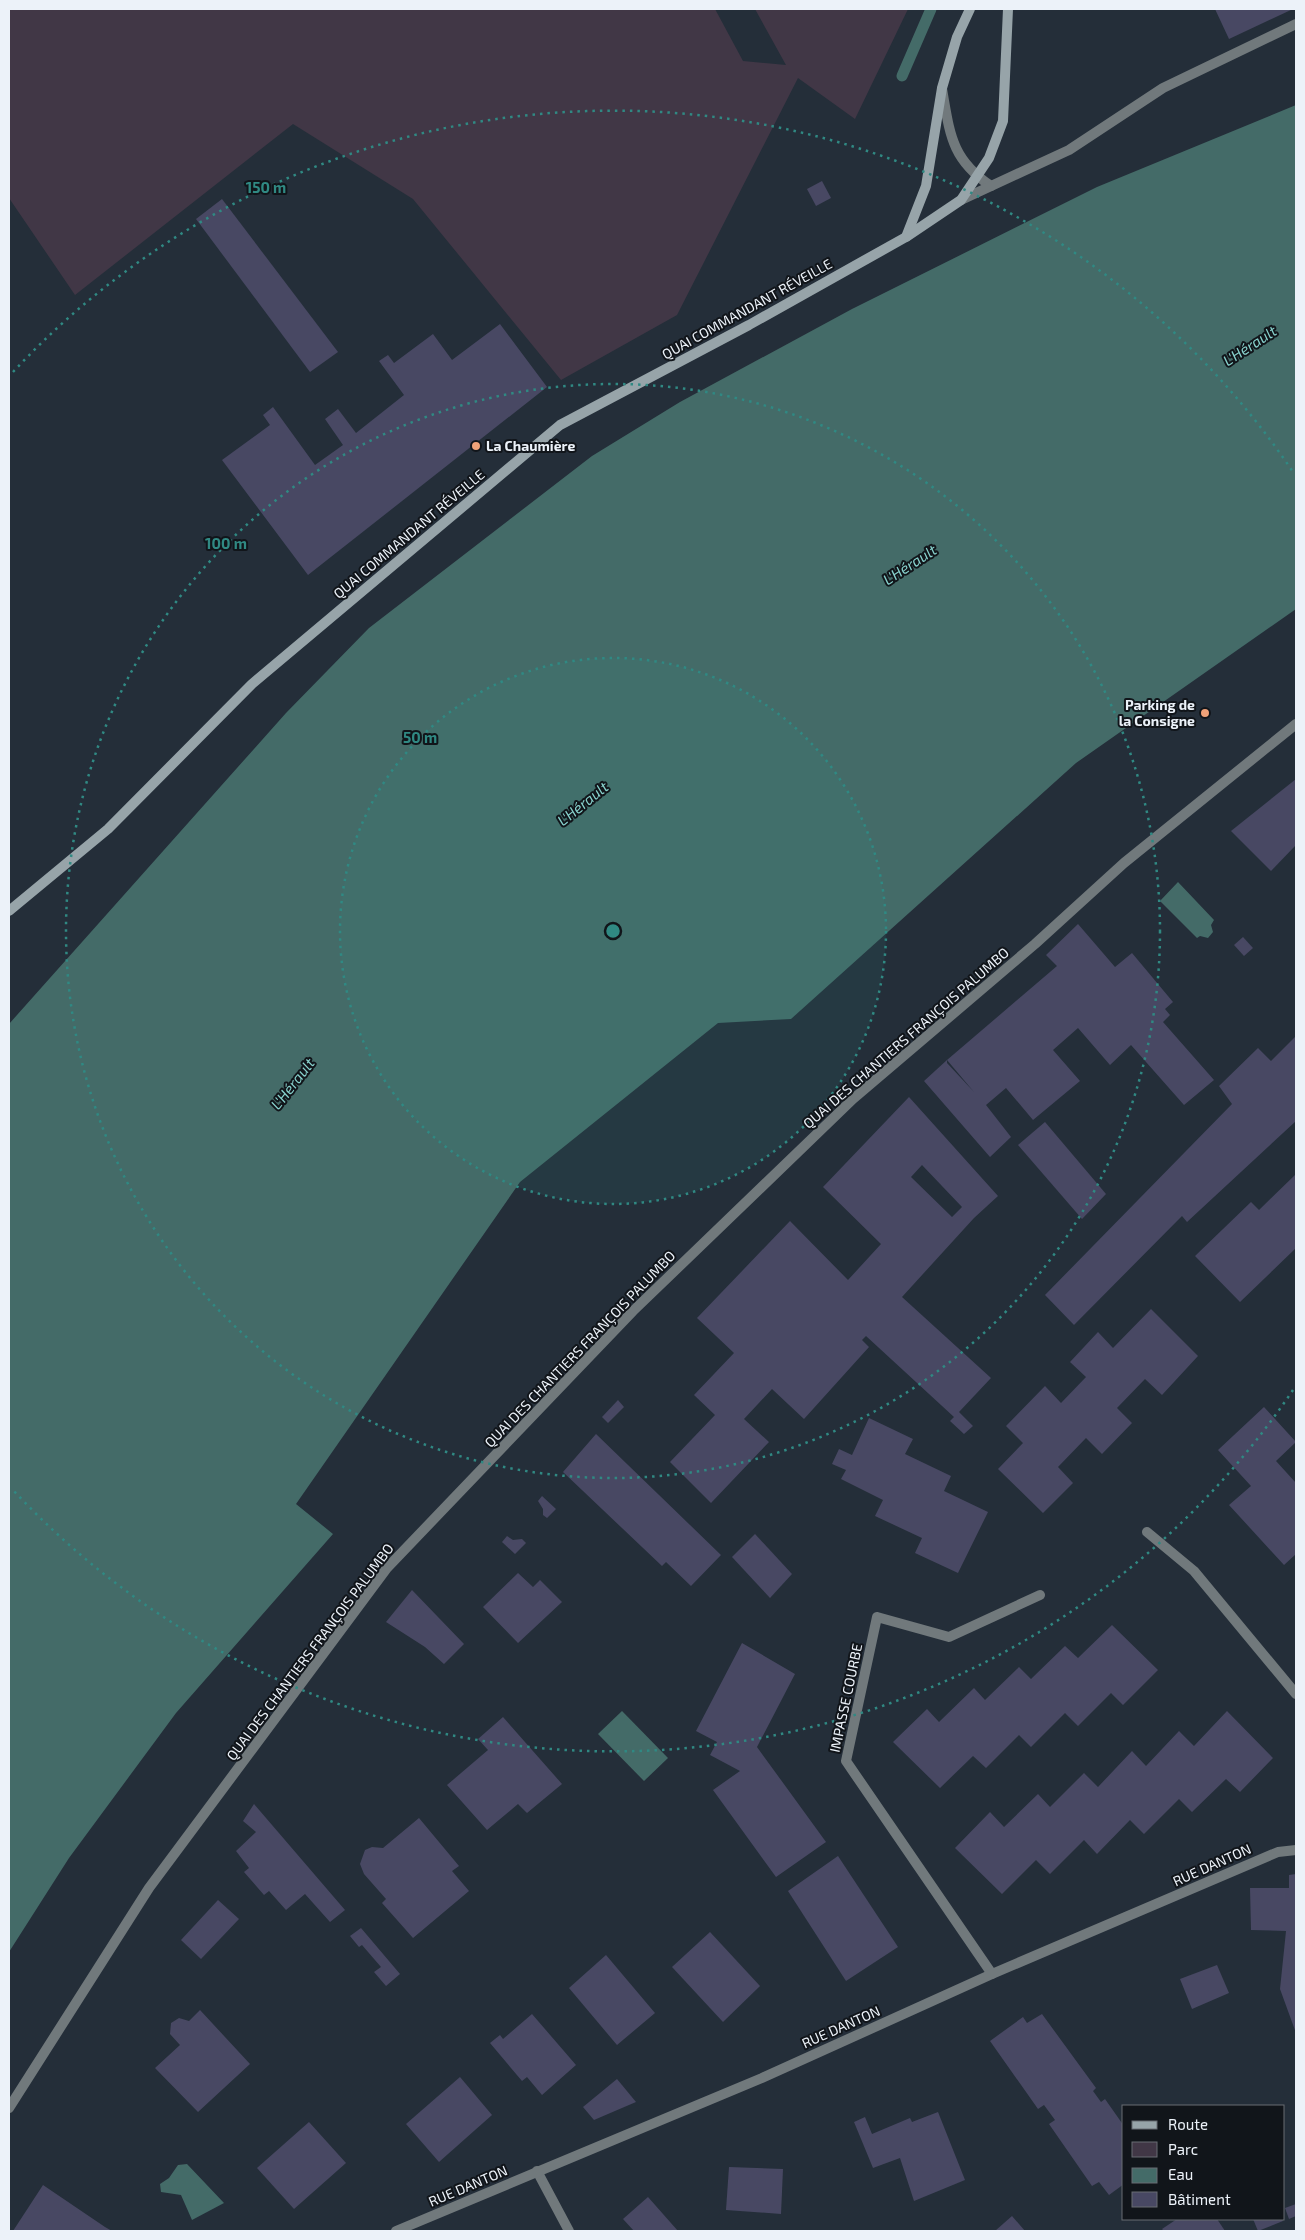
<svg xmlns="http://www.w3.org/2000/svg" width="1305" height="2240" viewBox="0 0 1305 2240" font-family="'Exo 2',sans-serif">
<style>
.green{fill:#413746}
.water{fill:#446b68}
.lines{fill:none;stroke-linecap:round;stroke-linejoin:round}
.stream{stroke:#446b68;stroke-width:11}
.building{fill:#484863;fill-rule:evenodd}
.minor{stroke:#71797c;stroke-width:10}
.secondary{stroke:#97a4a9;stroke-width:10}
.ring{fill:none;stroke:#308983;stroke-width:2.5;stroke-dasharray:2.5 5}
.poi-dot{fill:#f0a279;stroke:#11151a;stroke-width:2}
.labels{text-anchor:middle;stroke-width:4;stroke-linejoin:round;paint-order:stroke}
.street-label{font-size:14px;fill:#ecf2f9;stroke:#11151a}
.poi-label{font-size:14px;font-weight:bold;fill:#ecf2f9;stroke:#11151a;text-anchor:start}
.water-label{font-size:15px;font-style:italic;fill:#88d2cd;stroke:#11151a}
.centre{fill:#308983;stroke:#11151a;stroke-width:2.5}
.ring-label{font-size:15px;text-anchor:middle;font-weight:bold;fill:#308983;stroke:#11151a;stroke-width:4;stroke-linejoin:round;paint-order:stroke}
</style>
<rect width="100%" height="100%" fill="#242e39"/>
<path class="green" d="M9 9H715L743 61 786 65 755 9H908L855 119 798 78 677 315 561 380 413 199 293 124 75 295 9 198Z"/>
<g class="water">
<path d="M1296 105V609L1076 763 791 1019 718 1023 520 1182 296 1504 333 1534 176 1713 69 1858 9 1952V1024L286 713 369 628 592 456 680 402 852 309 1097 187Z"/>
<path d="M1178 882 1214 920 1211 925 1213 932 1208 938 1200 936 1197 938 1160 901Z"/>
<path d="M622 1711 668 1758 644 1781 598 1734Z"/>
<path d="M187 2164 224 2203 192 2220 181 2195 161 2192 160 2184 169 2178 178 2165Z"/>
</g>
<g class="lines">
<path class="stream" d="M902 76 931 9"/>
</g>
<g class="building">
<path d="M1215 9H1293L1229 39Z"/>
<path d="M822 181 831 198 816 206 807 189Z"/>
<path d="M222 199 338 352 310 372 196 219Z"/>
<path d="M500 324 547 387 308 575 222 460 270 425 263 415 273 407 315 465 343 445 325 419 338 409 356 433 404 395 379 361 388 355 394 363 433 334 452 360Z"/>
<path d="M1296 779V845L1271 871 1231 831Z"/>
<path d="M1078 924 1115 967 1132 953 1173 1002 1165 1009 1170 1015 1163 1022 1214 1080 1184 1105 1131 1045 1110 1065 1078 1028 1053 1050 1080 1081 1033 1120 1006 1088 986 1105 1011 1137 990 1157 924 1081 947 1060V1063L974 1092 947 1060 1057 966 1046 955Z"/>
<path d="M1243 937 1253 948 1244 956 1234 945Z"/>
<path d="M1296 1036V1121L1187 1222 1182 1216 1074 1325 1045 1295 1232 1104 1219 1086 1258 1048 1271 1061Z"/>
<path d="M909 1097 998 1196 974 1218 902 1297 991 1378 959 1412 973 1426 964 1434 950 1421 954 1417 866 1336 862 1340 869 1347 804 1419 772 1389 744 1419 769 1442 711 1503 670 1462 715 1415 694 1395 734 1353 697 1318 790 1221 848 1280 881 1244 823 1187ZM922 1165 962 1207 952 1217 911 1177Z"/>
<path d="M1045 1122 1106 1194 1082 1219 1018 1145Z"/>
<path d="M1296 1174V1248L1240 1302 1195 1256 1251 1202 1259 1210Z"/>
<path d="M1151 1309 1198 1356 1162 1395 1145 1379 1117 1408 1132 1423 1102 1454 1086 1438 1058 1467 1073 1483 1043 1513 998 1469 1023 1443 1006 1426 1045 1386 1061 1403 1086 1377 1070 1362 1098 1332 1113 1348Z"/>
<path d="M618 1400 624 1407 608 1423 602 1417Z"/>
<path d="M1264 1407 1296 1442 1276 1461 1296 1483V1554L1284 1565 1229 1505 1251 1486 1218 1450Z"/>
<path d="M869 1418 913 1439 905 1454 951 1476 944 1491 988 1512 958 1573 915 1553 922 1538 875 1516 883 1500 841 1479 846 1470 832 1464 839 1449 852 1455Z"/>
<path d="M596 1434 721 1555 691 1586 666 1562 662 1566 563 1472Z"/>
<path d="M542 1496 556 1509 547 1518 543 1515V1509L538 1501Z"/>
<path d="M755 1534 792 1574 770 1598 732 1557Z"/>
<path d="M507 1536 513 1540 522 1539 526 1543 515 1554 502 1542Z"/>
<path d="M518 1573 533 1587 540 1580 562 1602 518 1643 483 1607Z"/>
<path d="M412 1590 464 1644 444 1664 425 1647 386 1622Z"/>
<path d="M1112 1625 1158 1670 1123 1705 1111 1693 1078 1726 1065 1713 1031 1747 1019 1735 986 1768 973 1756 940 1788 893 1742 927 1709 939 1722 974 1688 985 1700 1019 1667 1031 1679 1065 1646 1078 1658Z"/>
<path d="M742 1643 795 1674 757 1747 826 1842 776 1877 713 1790 740 1771 710 1755 717 1742 696 1731Z"/>
<path d="M1227 1711 1273 1758 1240 1792 1226 1779 1192 1812 1179 1799 1144 1834 1130 1820 1097 1854 1084 1840 1050 1874 1036 1860 1002 1894 955 1848 990 1812 1004 1827 1038 1794 1050 1807 1084 1773 1098 1787 1132 1751 1146 1766 1179 1731 1194 1746Z"/>
<path d="M503 1717 562 1784 527 1813 518 1804 487 1830 447 1785 488 1750 478 1739Z"/>
<path d="M254 1804 345 1910 330 1922 305 1894 286 1910 269 1891 264 1895 244 1872 249 1868 236 1851 256 1832 243 1821Z"/>
<path d="M419 1818 459 1866 452 1871 469 1891 413 1938 382 1903 386 1899 364 1874 360 1864 365 1850 372 1847 383 1848Z"/>
<path d="M838 1856 898 1947 846 1981 788 1891Z"/>
<path d="M1296 1874V2033L1280 1989 1286 1931 1251 1930 1250 1888H1289V1875Z"/>
<path d="M218 1900 239 1919 201 1959 181 1940Z"/>
<path d="M361 1928 400 1974 386 1986 374 1972 381 1967 362 1945 359 1947 350 1936Z"/>
<path d="M710 1932 760 1986 723 2022 672 1967Z"/>
<path d="M606 1955 655 2013 617 2045 569 1988Z"/>
<path d="M1217 1965 1229 1993 1192 2009 1180 1979Z"/>
<path d="M200 2010 250 2064 198 2112 155 2068 180 2045 170 2034 171 2023 179 2018 189 2021Z"/>
<path d="M532 2014 576 2065 542 2095 527 2077 522 2081 490 2043 500 2035 503 2039Z"/>
<path d="M1042 2014 1096 2088 1093 2091 1101 2102 1105 2099 1124 2126V2184L1109 2195 1099 2182 1092 2186 1049 2124 1055 2120 1044 2105 1038 2109 990 2041 1023 2017 1027 2023Z"/>
<path d="M460 2077 492 2115 439 2162 406 2124Z"/>
<path d="M617 2079 636 2102 594 2120 583 2107Z"/>
<path d="M938 2112 965 2180 914 2201 900 2158 873 2168 854 2122 865 2117 872 2134 910 2118 912 2122Z"/>
<path d="M309 2122 346 2163 294 2209 257 2168Z"/>
<path d="M729 2167 783 2169 781 2214 726 2210Z"/>
<path d="M43 2185 105 2227 112 2231H13Z"/>
<path d="M648 2197 678 2231H634L623 2219Z"/>
<path d="M1296 2204V2216L1289 2219 1285 2208Z"/>
<path d="M1012 2216 1025 2231H995Z"/>
<path d="M1177 2219H1217L1225 2231H1164L1162 2229Z"/>
<path d="M1253 2219H1282L1283 2221 1258 2231Z"/>
</g>
<g class="lines">
<g class="minor">
<path d="M942 89C950 134 951 159 991 186"/>
<path d="M961 200 1069 150 1163 88 1296 24"/>
<path d="M1147 1532 1194 1571 1296 1694"/>
<path d="M992 1974 846 1761 877 1617 949 1637 1040 1595"/>
<path d="M9 2108 149 1888 387 1568 633 1311 853 1099 1035 944 1124 863 1296 724"/>
<path d="M537 2171 569 2231"/>
<path d="M396 2231 762 2078 992 1974 1278 1852 1296 1850"/>
</g>
<g class="secondary">
<path d="M906 237 926 186 942 88 957 37 970 9"/>
<path d="M9 911 108 829 252 684 560 425 749 325 906 237 961 200 989 158 1003 121 1008 9"/>
</g>
</g>
<circle cx="613" cy="931" r="273" fill="#308983" fill-opacity=".12"/>
<g class="ring">
<circle cx="613" cy="931" r="273"/>
<circle cx="613" cy="931" r="547"/>
<path d="M1293 1390A820 820 0 0 1 13 1490M13 372A820 820 0 0 1 1293 472"/>
</g>
<g class="poi-dot">
<circle cx="476" cy="446" r="5"/>
<circle cx="1205" cy="713" r="5"/>
</g>
<g class="labels">
<g class="street-label">
<text transform="translate(747 309) rotate(-29)" y="5">QUAI COMMANDANT RÉVEILLE</text>
<text transform="translate(409 534) rotate(-40)" y="5">QUAI COMMANDANT RÉVEILLE</text>
<text transform="translate(906 1038) rotate(-41)" y="5">QUAI DES CHANTIERS FRANÇOIS PALUMBO</text>
<text transform="translate(580 1349) rotate(-46)" y="5">QUAI DES CHANTIERS FRANÇOIS PALUMBO</text>
<text transform="translate(310 1652) rotate(-53)" y="5">QUAI DES CHANTIERS FRANÇOIS PALUMBO</text>
<text transform="translate(846 1698) rotate(-78)" y="5">IMPASSE COURBE</text>
<text transform="translate(1212 1865) rotate(-24)" y="5">RUE DANTON</text>
<text transform="translate(841 2027) rotate(-24)" y="5">RUE DANTON</text>
<text transform="translate(468 2186) rotate(-23)" y="5">RUE DANTON</text>
</g>
<g class="poi-label">
<text x="486" y="451">La Chaumière</text>
<text x="1195" y="710" text-anchor="end">Parking de<tspan x="1195" dy="16">la Consigne</tspan></text>
</g>
<g class="water-label">
<text transform="translate(1250 346) rotate(-33)" y="5">L'Hérault</text>
<text transform="translate(910 565) rotate(-33)" y="5">L'Hérault</text>
<text transform="translate(583 804) rotate(-39)" y="5">L'Hérault</text>
<text transform="translate(293 1084) rotate(-52)" y="5">L'Hérault</text>
</g>
</g>
<circle cx="613" cy="931" r="8" class="centre"/>
<g class="ring-label">
<text x="266" y="193">150 m</text>
<text x="226" y="549">100 m</text>
<text x="420" y="743">50 m</text>
</g>
<rect width="1305" height="2240" fill="none" stroke="#ecf2f9" stroke-width="20"/>
<rect x="1122" y="2105" width="162" height="115" fill="#11151a" stroke="#696d73"/>
<rect x="1132" y="2121" width="25" height="8" fill="#97a4a9" stroke="#696d73"/>
<text x="1168" y="2130" font-size="15" fill="#ecf2f9">Route</text>
<rect x="1132" y="2142" width="25" height="15" fill="#413746" stroke="#696d73"/>
<text x="1168" y="2155" font-size="15" fill="#ecf2f9">Parc</text>
<rect x="1132" y="2168" width="25" height="15" fill="#446b68" stroke="#696d73"/>
<text x="1168" y="2180" font-size="15" fill="#ecf2f9">Eau</text>
<rect x="1132" y="2192" width="25" height="15" fill="#484863" stroke="#696d73"/>
<text x="1168" y="2205" font-size="15" fill="#ecf2f9">Bâtiment</text>
</svg>
